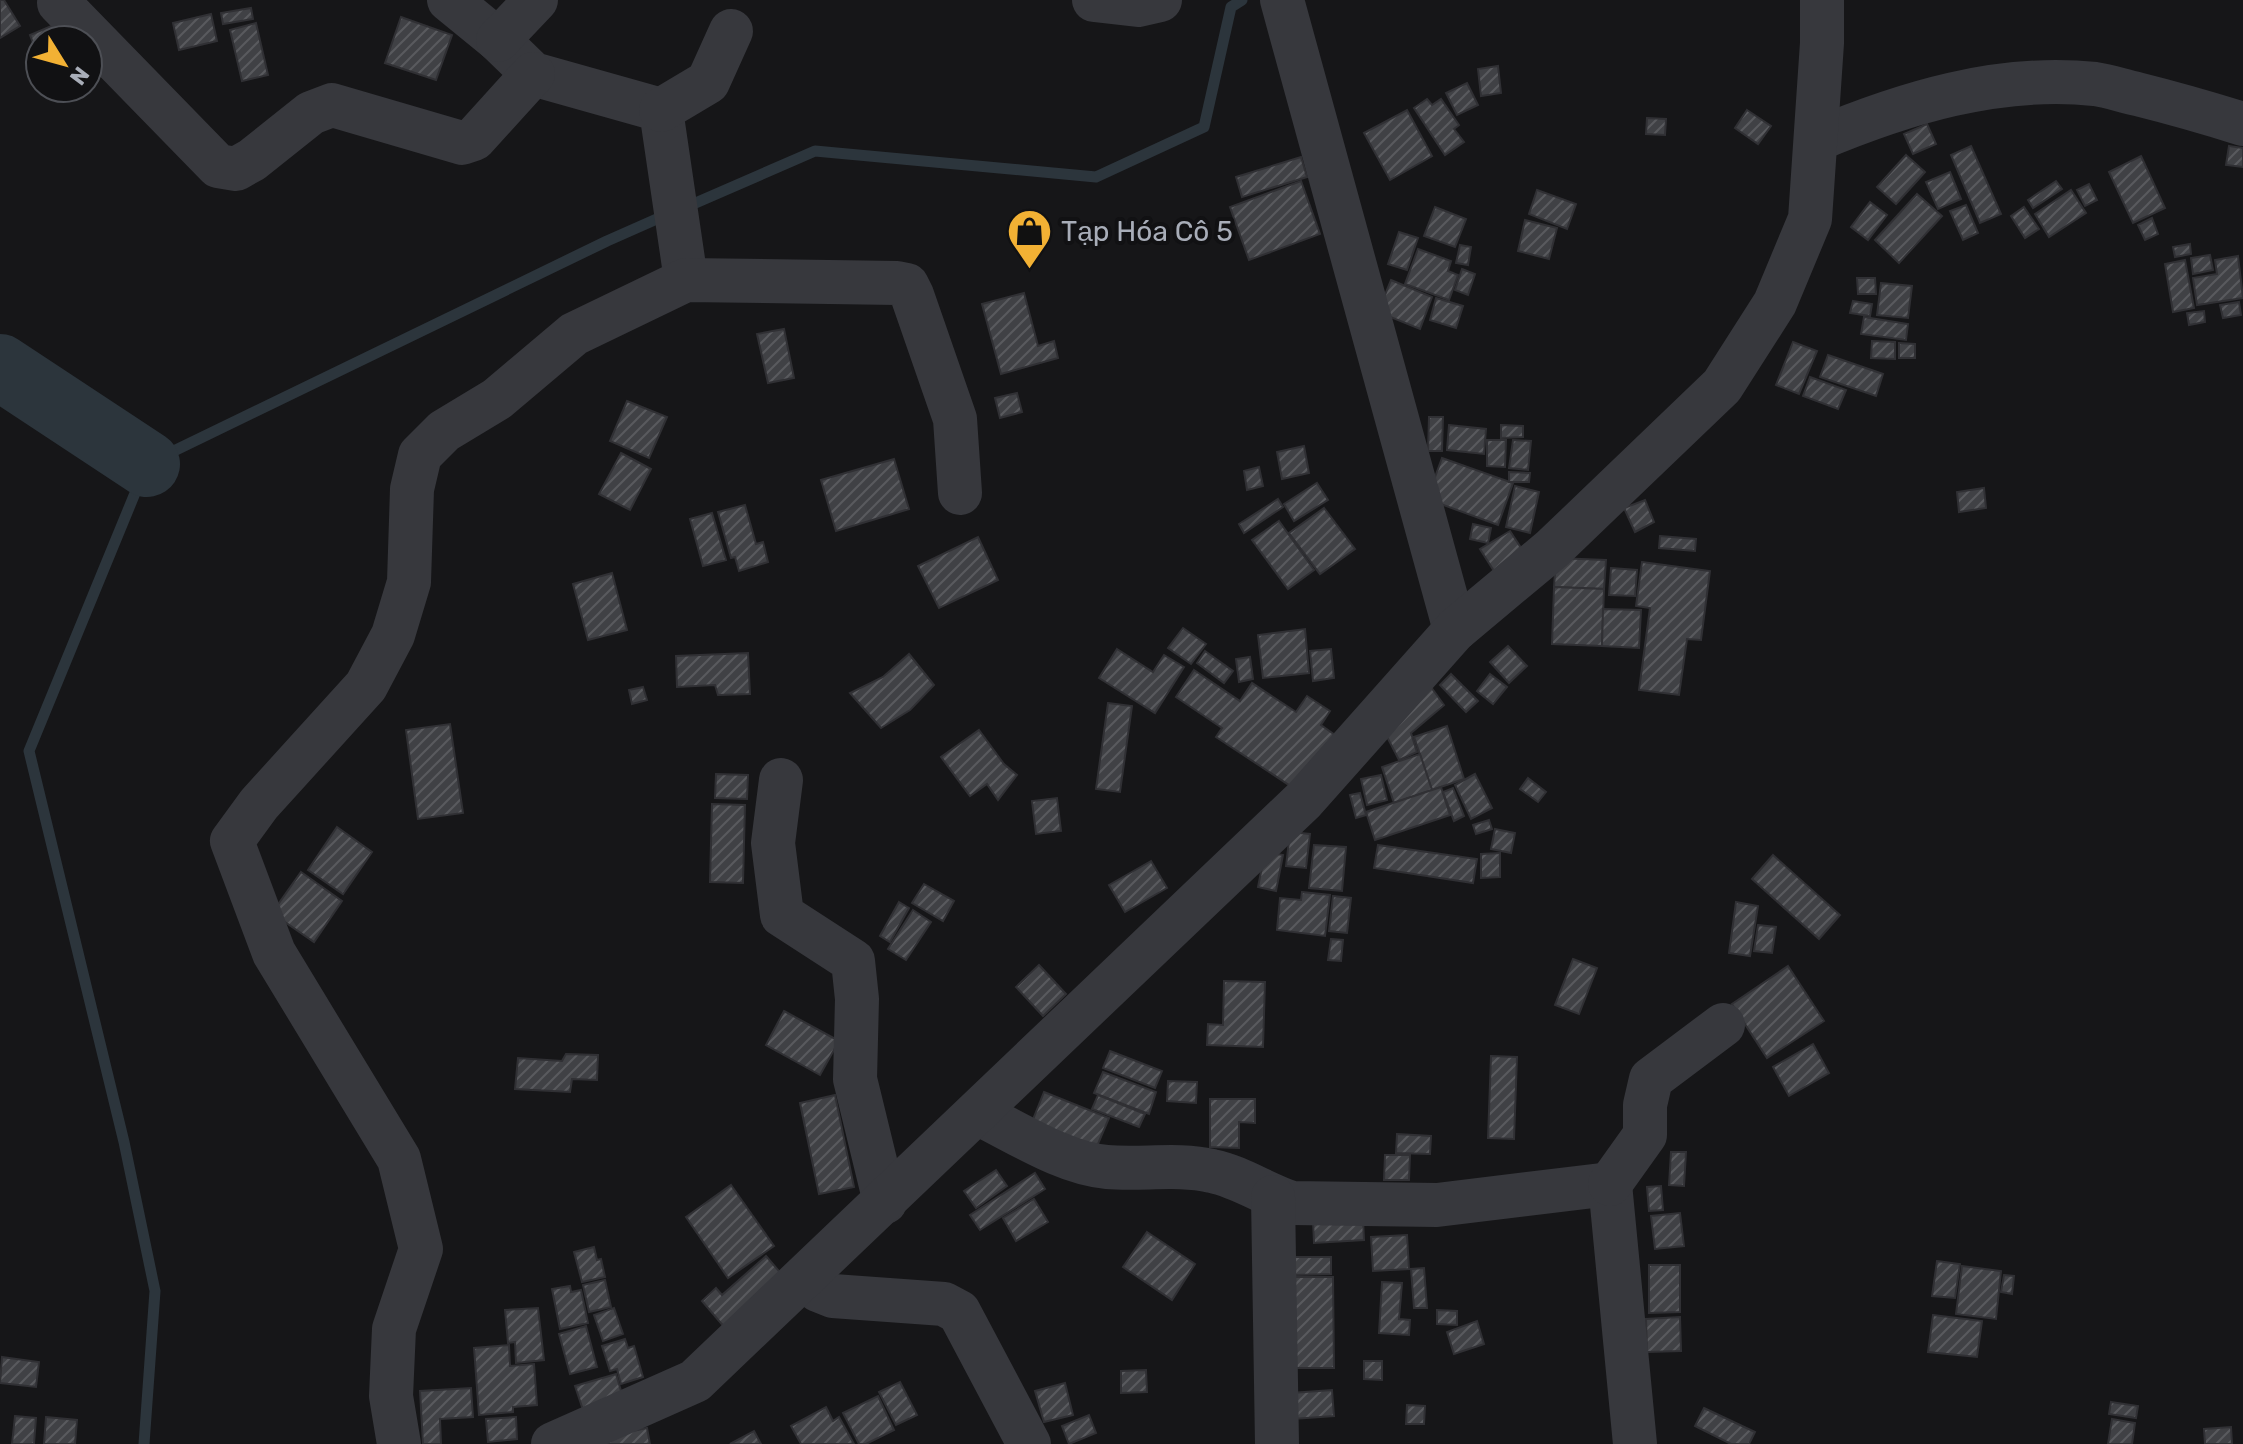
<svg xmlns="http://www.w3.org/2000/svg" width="2243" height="1444" viewBox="0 0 2243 1444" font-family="Rubik,sans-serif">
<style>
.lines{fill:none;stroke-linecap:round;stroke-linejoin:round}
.stream{stroke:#2c353c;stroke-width:11}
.river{stroke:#2c353c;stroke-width:66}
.building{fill:url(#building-hatch);stroke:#303034;stroke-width:2}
.minor{stroke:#37383d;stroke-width:44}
.labels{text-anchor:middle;stroke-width:8;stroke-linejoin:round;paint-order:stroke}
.poi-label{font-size:28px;fill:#a8adb8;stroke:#111113;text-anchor:start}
</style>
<defs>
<pattern id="building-hatch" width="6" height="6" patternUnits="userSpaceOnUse" patternTransform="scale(2)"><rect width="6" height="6" fill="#404145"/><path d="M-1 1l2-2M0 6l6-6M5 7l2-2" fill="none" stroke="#595a5e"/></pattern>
</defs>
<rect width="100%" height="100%" fill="#161618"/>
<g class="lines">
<g class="stream">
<path d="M684 208 815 151 1096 177 1204 127 1231 7 1242 0"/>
<path d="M144 1444 155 1291 124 1142 29 751 147 464 607 241 668 214"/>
</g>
<path class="river" d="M0 367 147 464"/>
</g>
<g class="building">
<path d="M0 0H4L20 26 0 38Z"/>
<path d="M251 8 253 19 223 24 221 13Z"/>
<path d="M211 14 217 41 179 50 173 23Z"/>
<path d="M401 17 452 35 436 80 385 63Z"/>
<path d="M256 23 268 75 242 81 230 30Z"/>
<path d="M56 24 61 37 54 40H40V46L35 48 30 35Z"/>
<path d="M1498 66 1501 93 1481 96 1478 69Z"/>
<path d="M1467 83 1478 105 1457 115 1446 93Z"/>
<path d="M1427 99 1432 105 1441 99 1459 125 1454 129 1464 142 1445 155 1414 108Z"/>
<path d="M1407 110 1432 156 1390 180 1364 133Z"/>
<path d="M1747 110 1771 126 1758 144 1735 128Z"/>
<path d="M1647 118 1666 119 1665 135 1646 134Z"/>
<path d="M1927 124 1936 144 1913 154 1904 134Z"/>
<path d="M1971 146 2001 214 1980 223 1951 155Z"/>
<path d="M2229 146 2243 148V167L2226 165Z"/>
<path d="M1906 155 1925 172 1896 204 1877 187Z"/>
<path d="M2141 156 2165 208 2133 223 2109 172Z"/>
<path d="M1301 157 1307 177 1242 197 1236 177Z"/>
<path d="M1950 172 1961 199 1938 209 1926 182Z"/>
<path d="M1301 181 1320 234 1249 260 1230 207Z"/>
<path d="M2056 181 2062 189 2033 208 2028 200Z"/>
<path d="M2089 184 2097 200 2085 206 2077 190Z"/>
<path d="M1537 190 1576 204 1567 229 1529 214Z"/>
<path d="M2071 190 2086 213 2049 237 2035 214Z"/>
<path d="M1917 194 1942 216 1899 263 1875 240Z"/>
<path d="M1870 202 1887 215 1868 240 1851 227Z"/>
<path d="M1966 205 1978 233 1963 240 1950 211Z"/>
<path d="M1435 207 1466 219 1455 247 1424 236Z"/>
<path d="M2024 207 2039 229 2025 238 2011 216Z"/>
<path d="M2152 218 2158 234 2145 240 2138 225Z"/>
<path d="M1525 220 1557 228 1549 259 1518 251Z"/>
<path d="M1399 232 1418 238 1407 270 1388 264Z"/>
<path d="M2190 244 2191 254 2175 257 2173 247Z"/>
<path d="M1460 245 1471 247 1468 265 1456 263Z"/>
<path d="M1418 249 1451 261 1448 271 1458 275 1449 300 1405 284Z"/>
<path d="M2210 255 2213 270 2193 274 2191 258Z"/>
<path d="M2238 256 2243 298 2197 305 2193 278 2217 274 2215 260Z"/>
<path d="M2185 260 2194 308 2173 312 2165 264Z"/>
<path d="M1462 269 1475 274 1468 295 1455 290Z"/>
<path d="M1857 278H1875L1876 294H1858Z"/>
<path d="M1391 280 1432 297 1420 329 1378 312Z"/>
<path d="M1881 283 1912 286 1908 318 1877 315Z"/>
<path d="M1024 293 1038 346 1054 341 1058 358 1001 374 982 304Z"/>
<path d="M1436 298 1463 306 1456 328 1430 320Z"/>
<path d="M1853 301 1872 304 1870 316 1850 313Z"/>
<path d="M2239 302 2241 315 2223 318 2220 305Z"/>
<path d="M2204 311 2205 322 2189 325 2187 313Z"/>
<path d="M1864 317 1908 324 1906 340 1861 334Z"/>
<path d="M784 329 794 378 768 383 757 334Z"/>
<path d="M1872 341 1895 342V359L1871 358Z"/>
<path d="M1793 342 1817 351 1799 394 1776 385Z"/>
<path d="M1899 343 1915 344V358H1899Z"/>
<path d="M1828 355 1883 374 1876 396 1820 377Z"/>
<path d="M1810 377 1846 390 1838 409 1803 396Z"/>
<path d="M1017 393 1022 412 1000 418 995 398Z"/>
<path d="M627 401 667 417 649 458 610 441Z"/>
<path d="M1429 417H1443L1442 451H1428Z"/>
<path d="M1449 425 1486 429 1484 454 1447 450Z"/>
<path d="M1501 425 1523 426V437L1501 438Z"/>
<path d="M1487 440H1506L1505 467 1487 466Z"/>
<path d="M1513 440 1531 441 1528 470 1509 468Z"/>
<path d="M1304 446 1309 473 1282 479 1277 452Z"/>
<path d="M621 453 651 469 630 510 599 494Z"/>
<path d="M1442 458 1513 483 1498 525 1427 499Z"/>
<path d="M894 459 909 509 836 531 821 480Z"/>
<path d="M1259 467 1263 486 1247 490 1244 471Z"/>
<path d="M1509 472 1530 473 1529 482H1509Z"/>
<path d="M1317 483 1328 500 1294 521 1284 504Z"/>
<path d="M1515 486 1539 492 1530 533 1506 527Z"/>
<path d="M1984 488 1986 508 1959 512 1957 492Z"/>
<path d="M1278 499 1283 507 1244 533 1239 524Z"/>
<path d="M1645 500 1654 522 1635 532 1624 508Z"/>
<path d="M745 505 756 544 763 542 768 562 739 571 735 557 731 558 718 512Z"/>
<path d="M1324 508 1355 549 1320 574 1289 533Z"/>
<path d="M712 513 726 560 703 566 690 519Z"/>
<path d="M1279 521 1314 570 1288 589 1252 540Z"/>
<path d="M1473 524 1491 528 1488 543 1470 539Z"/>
<path d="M1510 531 1531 563 1501 582 1480 549Z"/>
<path d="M1660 536 1696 539 1695 551 1659 548Z"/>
<path d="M978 537 998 580 939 608 918 566Z"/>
<path d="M1556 558 1606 560 1604 589 1554 587Z"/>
<path d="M1642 562 1710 571 1701 640 1687 639 1679 695 1639 690 1650 608 1636 606Z"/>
<path d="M1611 568 1637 570 1635 596 1609 595Z"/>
<path d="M612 573 627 630 588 640 573 584Z"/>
<path d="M1554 587 1604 589 1602 646 1552 644Z"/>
<path d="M1603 609 1641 610 1639 648 1602 646Z"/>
<path d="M1183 628 1206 644 1191 664 1168 648Z"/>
<path d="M1305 629 1309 673 1263 678 1258 635Z"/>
<path d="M1508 646 1527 666 1509 683 1490 662Z"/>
<path d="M1117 649 1153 672 1164 655 1184 667 1155 713 1099 678Z"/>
<path d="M1331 649 1334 678 1313 681 1310 651Z"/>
<path d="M1205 651 1233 671 1224 683 1197 663Z"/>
<path d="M748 653 750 694 718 695 715 685 677 687 676 656Z"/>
<path d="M909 654 934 685 910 710 881 728 850 693 883 677Z"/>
<path d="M1250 657 1253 679 1239 682 1236 659Z"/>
<path d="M1194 670 1240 701 1252 683 1296 712 1307 696 1330 711 1321 725 1335 735 1298 791 1216 737 1222 728 1176 697Z"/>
<path d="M1451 674 1478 701 1466 712 1440 685Z"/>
<path d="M1490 674 1507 687 1493 704 1477 691Z"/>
<path d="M643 687 647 700 632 704 629 690Z"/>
<path d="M1431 687 1444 705 1411 733 1417 752 1399 760 1384 731Z"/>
<path d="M1108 703 1132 706 1120 792 1096 789Z"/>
<path d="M450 724 463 813 418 819 406 730Z"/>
<path d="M1447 726 1464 779 1432 790 1414 737Z"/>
<path d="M979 730 1004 764 1017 775 998 800 987 784 970 796 941 757Z"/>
<path d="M1420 754 1432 790 1394 803 1382 767Z"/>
<path d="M716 774 748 775 747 799 715 798Z"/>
<path d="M1475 774 1492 808 1471 819 1455 785Z"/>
<path d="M1381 775 1387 800 1367 805 1361 779Z"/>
<path d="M1528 778 1546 792 1538 802 1520 789Z"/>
<path d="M1441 787 1450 815 1375 840 1366 812Z"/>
<path d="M1453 788 1464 816 1454 821 1443 792Z"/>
<path d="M1360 793 1366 815 1356 818 1350 795Z"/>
<path d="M1057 798 1061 831 1036 834 1032 801Z"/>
<path d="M712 804 745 805 743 883 710 882Z"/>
<path d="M1489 820 1492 829 1476 834 1473 825Z"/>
<path d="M337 827 372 852 343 894 308 870Z"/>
<path d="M1495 829 1515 833 1511 853 1491 849Z"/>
<path d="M1290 832 1310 834 1306 868 1286 866Z"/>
<path d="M1314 845 1346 847 1342 891 1309 888Z"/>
<path d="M1378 845 1477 859 1473 883 1374 868Z"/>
<path d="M1265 852 1283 855 1276 891 1258 887Z"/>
<path d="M1500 853V877L1481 878V854Z"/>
<path d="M1773 855 1840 915 1819 939 1752 879Z"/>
<path d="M1151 861 1167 888 1125 912 1109 885Z"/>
<path d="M301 872 342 901 314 942 272 913Z"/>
<path d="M924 884 954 901 943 921 912 903Z"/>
<path d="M1302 892 1330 895 1325 936 1277 930 1280 898 1301 900Z"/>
<path d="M1333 896 1351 898 1347 933 1329 931Z"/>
<path d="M899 902 909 908 890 942 880 936Z"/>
<path d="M1736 902 1758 906 1750 956 1729 953Z"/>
<path d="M913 910 931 922 906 960 888 949Z"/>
<path d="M1758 925 1776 927 1772 953 1754 951Z"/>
<path d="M1331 939 1343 940 1341 961 1328 960Z"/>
<path d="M1573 959 1597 968 1579 1014 1555 1005Z"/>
<path d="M1039 965 1066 994 1043 1016 1016 987Z"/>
<path d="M1788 966 1824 1021 1767 1058 1732 1004Z"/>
<path d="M1224 981 1265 982 1263 1047 1207 1045 1208 1024 1223 1025Z"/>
<path d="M784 1011 839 1041 820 1075 766 1045Z"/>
<path d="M1813 1044 1829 1073 1789 1096 1773 1067Z"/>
<path d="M1110 1051 1162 1071 1155 1088 1103 1068Z"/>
<path d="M566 1054 598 1055 597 1080 572 1079 570 1092 515 1089 518 1058 562 1061Z"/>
<path d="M1491 1056 1517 1057 1514 1139 1488 1138Z"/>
<path d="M1103 1072 1156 1092 1149 1114 1094 1093Z"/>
<path d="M1168 1081 1197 1082 1196 1103 1167 1101Z"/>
<path d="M1044 1092 1109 1118 1092 1158 1028 1132Z"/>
<path d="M835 1095 854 1187 819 1194 800 1103Z"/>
<path d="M1098 1095 1145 1114 1139 1127 1092 1109Z"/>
<path d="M1210 1099H1255V1123L1239 1122V1148L1210 1147Z"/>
<path d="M1397 1134 1431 1136 1430 1154 1396 1153Z"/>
<path d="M1671 1152H1686L1684 1186 1669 1185Z"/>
<path d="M1385 1155H1410L1409 1180H1384Z"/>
<path d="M996 1170 1007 1186 976 1208 964 1191Z"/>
<path d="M1035 1173 1045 1189 980 1230 970 1215Z"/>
<path d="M731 1185 774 1246 728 1278 686 1217Z"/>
<path d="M1661 1186 1663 1210 1649 1211 1647 1187Z"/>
<path d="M1034 1199 1048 1222 1016 1241 1003 1218Z"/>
<path d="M1680 1213 1684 1246 1655 1249 1651 1216Z"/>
<path d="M1363 1218 1364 1240 1314 1243 1313 1221Z"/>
<path d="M1147 1232 1195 1264 1172 1300 1123 1267Z"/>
<path d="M1407 1235 1409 1269 1373 1271 1371 1237Z"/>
<path d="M594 1247 597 1260 601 1259 605 1277 582 1282 574 1252Z"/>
<path d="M766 1256 784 1277 731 1335 702 1301 716 1288 722 1295Z"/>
<path d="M1294 1257H1331V1274L1294 1275Z"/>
<path d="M1937 1261 1960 1264 1955 1298 1932 1296Z"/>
<path d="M1649 1265H1680V1312L1649 1313Z"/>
<path d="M1962 1266 2001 1271 1996 1319 1956 1314Z"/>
<path d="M1424 1268 1427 1308H1414L1411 1269Z"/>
<path d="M2004 1275 2014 1276 2012 1294 2001 1292Z"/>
<path d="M1292 1277H1333L1334 1368H1293Z"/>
<path d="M605 1280 611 1307 589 1312 583 1285Z"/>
<path d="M1382 1282 1402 1283 1399 1319 1410 1320 1409 1335 1379 1333Z"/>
<path d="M570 1286 571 1292 581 1290 588 1323 560 1329 552 1289Z"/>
<path d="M538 1308 544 1360 516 1363 515 1342 508 1343 505 1310Z"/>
<path d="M614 1308 623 1334 603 1341 594 1315Z"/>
<path d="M1437 1310 1457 1311V1325L1437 1324Z"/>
<path d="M1933 1315 1982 1321 1977 1357 1928 1352Z"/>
<path d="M1680 1317 1681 1351 1647 1352 1646 1319Z"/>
<path d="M1477 1321 1484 1344 1454 1354 1447 1332Z"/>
<path d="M586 1326 597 1367 570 1374 559 1334Z"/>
<path d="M625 1339 628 1348 634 1346 643 1377 621 1384 617 1369 610 1371 602 1346Z"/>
<path d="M509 1345 510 1366 534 1364 537 1405 513 1407V1412L479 1415 474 1348Z"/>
<path d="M2 1357 39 1362 36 1387 0 1383Z"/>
<path d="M1364 1361H1382V1380L1364 1379Z"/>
<path d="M1146 1370 1147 1392 1121 1393V1371Z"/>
<path d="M616 1374 624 1401 584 1413 575 1386Z"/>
<path d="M900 1382 917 1415 896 1425 879 1392Z"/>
<path d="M1065 1383 1073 1415 1044 1422 1035 1391Z"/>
<path d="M471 1388 473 1417 440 1419 441 1444H423L420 1391Z"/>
<path d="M1332 1390 1334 1416 1293 1419 1291 1393Z"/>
<path d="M878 1396 894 1430 866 1444H859L843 1413Z"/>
<path d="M2111 1402 2138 1406 2136 1418 2109 1414Z"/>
<path d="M1407 1405 1425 1406 1424 1424H1406Z"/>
<path d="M826 1407 833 1421 839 1417 854 1444H801L791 1426Z"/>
<path d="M1704 1408 1755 1432 1749 1444H1731L1695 1426Z"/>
<path d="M1089 1415 1096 1433 1069 1444 1062 1426Z"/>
<path d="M15 1416 36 1418 34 1444H12Z"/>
<path d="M46 1417 77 1420 75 1444H44Z"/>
<path d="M516 1417 517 1439 488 1442 486 1419Z"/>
<path d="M2112 1419 2135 1423 2132 1444H2108Z"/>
<path d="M2231 1427 2232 1444H2205L2204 1429Z"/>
<path d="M647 1428 650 1444H595L594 1439Z"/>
<path d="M754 1431 761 1444H730Z"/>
</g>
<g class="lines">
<g class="minor">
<path d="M449 0 498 40 533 74 661 110 686 280"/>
<path d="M1094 0 1138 5 1160 0"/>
<path d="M1282 0 1455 630"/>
<path d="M59 3 218 166 236 169 252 160 311 113 332 105 462 143 474 139 533 74"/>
<path d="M498 40 536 0"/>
<path d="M661 110 708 82 731 31"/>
<path d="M1816 140C1904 103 1998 74 2095 84 2109 86 2123 91 2137 94 2173 103 2208 113 2243 124"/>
<path d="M781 780 773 843 782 915 853 961 857 999 855 1079 885 1202"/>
<path d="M977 1113C1016 1132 1065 1164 1107 1167 1142 1170 1178 1163 1212 1171 1241 1177 1264 1194 1292 1203L1437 1205 1610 1184 1635 1444"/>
<path d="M1610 1184 1645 1135V1105L1651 1079 1723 1025"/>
<path d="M1273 1197 1277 1444"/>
<path d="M804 1278 818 1290 833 1296 944 1304 959 1312 1029 1444"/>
<path d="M399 1444 391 1396 394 1329 421 1249 399 1159 274 953 232 841 259 804 366 686 393 635 409 582 412 489 420 455 444 431 497 399 574 334 686 280 897 283 907 285 912 295 955 419 960 493"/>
<path d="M553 1444 695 1381 1304 800 1455 630 1552 549 1722 386 1775 303 1810 219 1822 43V0"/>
</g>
</g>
<defs>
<symbol id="shop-pin" viewBox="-11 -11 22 30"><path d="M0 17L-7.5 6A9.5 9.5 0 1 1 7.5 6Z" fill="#f2b134" stroke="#111113"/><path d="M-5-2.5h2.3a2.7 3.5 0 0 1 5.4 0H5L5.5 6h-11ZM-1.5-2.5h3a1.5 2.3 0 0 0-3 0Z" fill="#111"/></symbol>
</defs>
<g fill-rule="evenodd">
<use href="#shop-pin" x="1004" y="206" width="51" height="69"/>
</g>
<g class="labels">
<g class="poi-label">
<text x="1061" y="241">Tạp Hóa Cô 5</text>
</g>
</g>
<g transform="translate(64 64) rotate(127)"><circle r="38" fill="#111113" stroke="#4d4f55" stroke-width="2"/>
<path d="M0-6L14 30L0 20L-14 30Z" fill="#f2b134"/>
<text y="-12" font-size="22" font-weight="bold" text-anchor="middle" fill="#a8adb8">N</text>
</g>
</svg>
